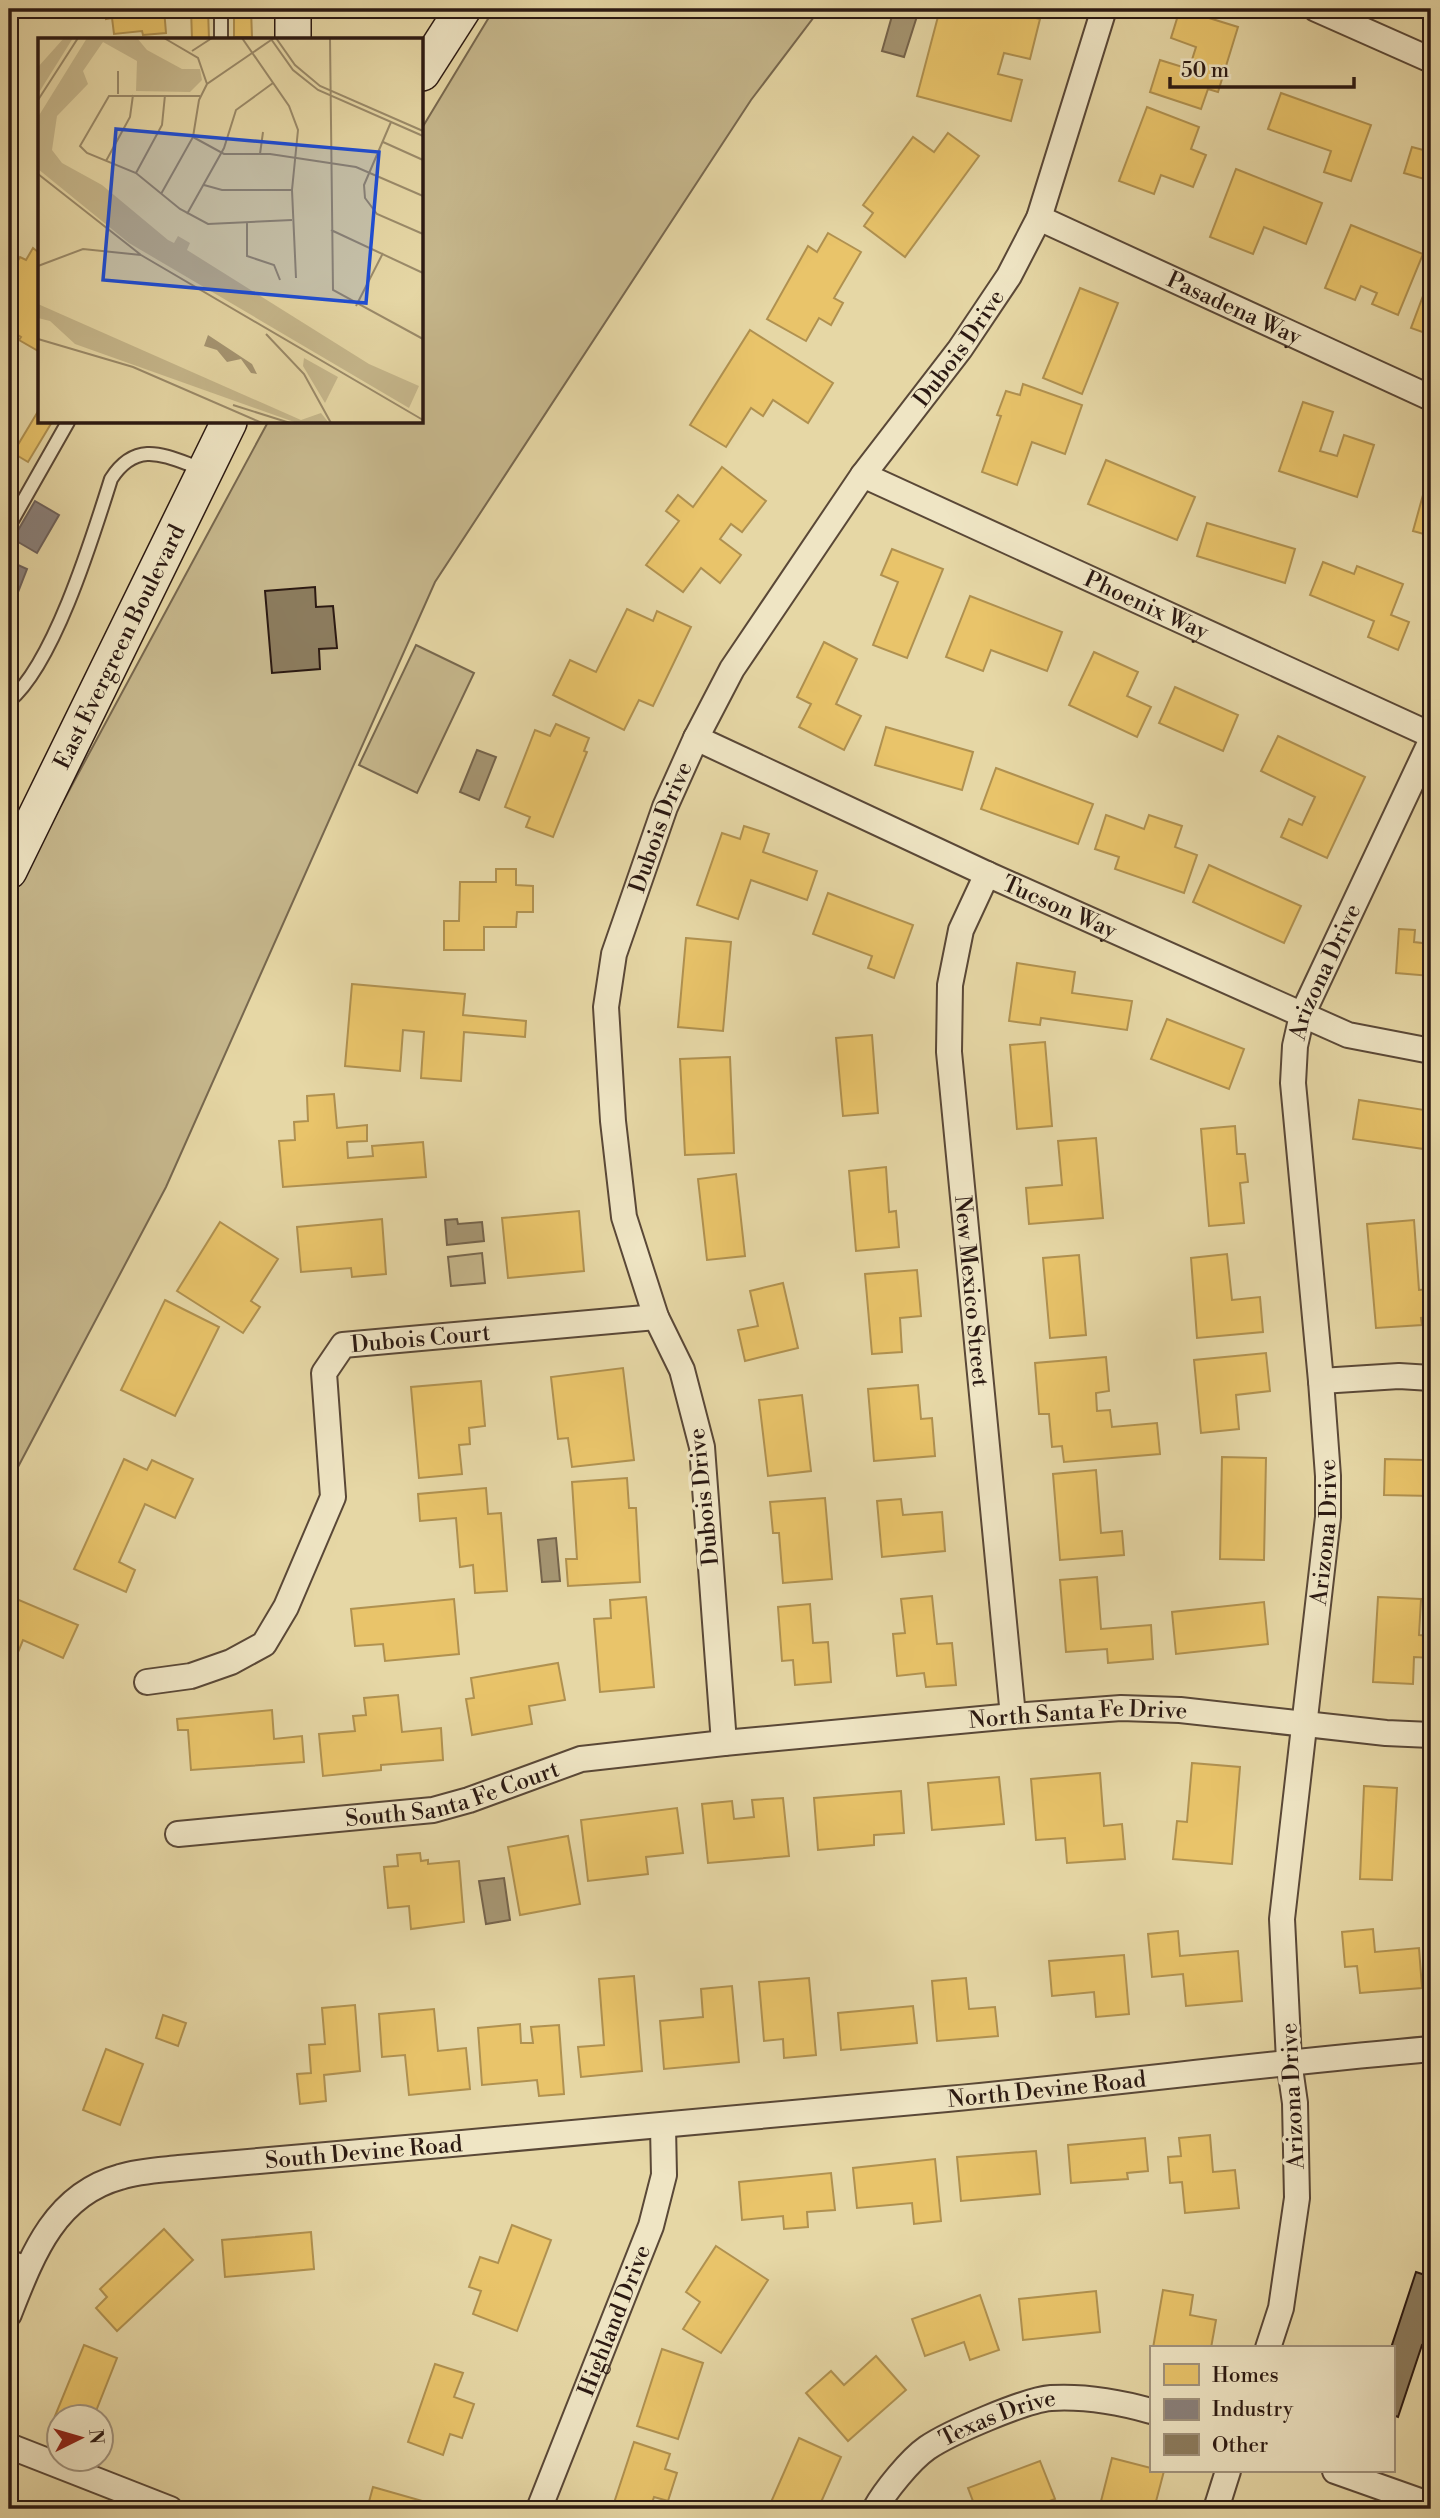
<svg xmlns="http://www.w3.org/2000/svg" width="1440" height="2518" viewBox="0 0 1440 2518" font-family="'Libre Bodoni',serif">
<style>
.green{fill:#c6b78c;stroke:#78684f;stroke-width:2}
.water{fill:#a69673;stroke:#75644c;stroke-width:2}
.homes{fill:#e9c46a;stroke:#b09150;stroke-width:2}
.industry{fill:#8a817c;stroke:#6e625c;stroke-width:2}
.building{fill:#8c7c5e;stroke:#2b1912;stroke-width:2}
.lines{fill:none;stroke-linecap:round;stroke-linejoin:round}
.lane-casing{stroke:#5a4837;stroke-width:16}
.street-casing{stroke:#5a4837;stroke-width:28}
.secondary-casing{stroke:#2b1912;stroke-width:38}
.lane{stroke:#efe5c4;stroke-width:12}
.street{stroke:#efe5c4;stroke-width:24}
.secondary{stroke:#efe5c4;stroke-width:35}
.labels{text-anchor:middle;stroke-width:7;stroke-linejoin:round;paint-order:stroke}
.street-label{font-size:23px;fill:#2b1912;stroke:#efe5c4}
.inset-road{fill:none;stroke:#9b8b6a;stroke-width:2}
.view{fill:#1d4ed8;fill-opacity:0.15;stroke:#1d4ed8;stroke-width:3.5}
.inset-edge{fill:none;stroke:#2b1912;stroke-width:3.5}
</style>
<rect width="100%" height="100%" fill="#e6d7a5"/>
<filter id="stains"><feTurbulence type="fractalNoise" baseFrequency=".00286" numOctaves="4"/><feColorMatrix values="0 0 0 0 .2 0 0 0 0 .09 0 0 0 0 .02 0 0 0 .5 -.17"/></filter>
<radialGradient id="worn" r=".72"><stop offset=".6" stop-color="#630" stop-opacity="0"/><stop offset="1" stop-color="#630" stop-opacity=".3"/></radialGradient>
<g class="green">
<path d="M494 9H820L751 100 435 582 166 1187 9 1484V902L268 422H422V128Z"/>
<path d="M416 645 474 673 417 793 359 765Z"/>
<path d="M482 1253 485 1283 451 1286 448 1257Z"/>
</g>
<g class="water">
<path d="M894 9 918 13 904 57 882 51Z"/>
<path d="M477 750 496 757 479 800 460 792Z"/>
<path d="M457 1219 458 1224 482 1222 484 1241 447 1245 445 1220Z"/>
<path d="M556 1538 560 1581 542 1582 538 1540Z"/>
<path d="M504 1878 510 1920 486 1924 479 1881Z"/>
</g>
<g class="homes">
<path d="M105 9H164L166 33 143 35 142 31 114 34 112 18 106 19Z"/>
<path d="M191 9H208L209 39H192Z"/>
<path d="M234 9H251L252 37H234Z"/>
<path d="M370 9H402L400 15Z"/>
<path d="M940 9H1001L1040 19 1030 59 1004 53 998 74 1022 80 1011 121 917 96Z"/>
<path d="M1180 9 1238 27 1218 92 1208 89 1201 109 1150 92 1160 60 1189 69 1196 47 1171 38Z"/>
<path d="M1281 93 1371 125 1351 181 1324 172 1331 151 1268 129Z"/>
<path d="M1147 107 1199 127 1191 149 1206 155 1193 187 1161 175 1154 194 1119 181Z"/>
<path d="M948 133 979 156 905 257 864 226 873 213 863 205 913 137 934 152Z"/>
<path d="M1412 147 1431 152V181L1404 173Z"/>
<path d="M1236 169 1322 203 1306 244 1264 227 1253 254 1210 237Z"/>
<path d="M1351 225 1423 254 1398 315 1372 304 1377 293 1361 286 1355 300 1325 288Z"/>
<path d="M828 233 861 252 834 298 843 303 831 325 819 318 806 341 767 319 808 246 817 252Z"/>
<path d="M33 248 38 252 40 248V352L19 340 21 337 9 329V276L20 257 26 260Z"/>
<path d="M1080 288 1118 303 1082 394 1043 378Z"/>
<path d="M1426 288 1431 290V335L1411 328Z"/>
<path d="M750 330 833 383 808 423 773 400 763 416 751 408 726 447 690 425Z"/>
<path d="M1023 384 1082 405 1065 454 1032 442 1017 485 982 472 1001 416 997 415 1006 391 1020 395Z"/>
<path d="M1303 402 1333 412 1320 451 1337 456 1344 435 1374 445 1357 497 1279 471Z"/>
<path d="M40 408V422H52L28 462 13 453Z"/>
<path d="M1106 460 1195 497 1177 540 1088 504Z"/>
<path d="M722 467 766 501 742 532 731 524 720 539 741 555 720 583 701 568 683 592 646 565 679 521 666 511 678 495 693 507Z"/>
<path d="M1423 495 1431 497V536L1413 531Z"/>
<path d="M1207 523 1295 549 1285 583 1197 556Z"/>
<path d="M892 549 943 569 907 658 873 645 898 582 881 575Z"/>
<path d="M1323 562 1354 574 1357 566 1403 584 1391 615 1409 622 1398 650 1368 637 1374 621 1310 595Z"/>
<path d="M970 596 1062 632 1047 671 991 650 983 671 946 657Z"/>
<path d="M627 609 653 621 657 611 691 627 653 706 639 700 624 730 553 695 570 660 596 672Z"/>
<path d="M824 642 857 659 836 704 861 716 844 750 799 727 811 704 797 697Z"/>
<path d="M1094 652 1138 672 1127 696 1151 707 1137 737 1069 705Z"/>
<path d="M1175 687 1238 715 1223 751 1159 723Z"/>
<path d="M556 724 589 738 584 751 587 752 553 837 526 827 530 817 505 807 535 730 550 736Z"/>
<path d="M886 727 973 752 962 790 875 765Z"/>
<path d="M1278 736 1365 777 1327 858 1281 837 1289 819 1302 825 1315 797 1261 771Z"/>
<path d="M996 768 1093 804 1078 844 981 809Z"/>
<path d="M1106 815 1144 829 1149 815 1182 826 1175 847 1197 855 1184 893 1115 869 1119 857 1095 849Z"/>
<path d="M744 826 769 834 763 852 817 871 807 900 751 880 738 919 697 905 722 833 740 839Z"/>
<path d="M1209 865 1301 906 1284 943 1193 902Z"/>
<path d="M496 869H516V885L533 886V912H517L516 927H484V950H444V921H459L460 882H496Z"/>
<path d="M828 893 913 925 894 978 868 968 872 956 813 934Z"/>
<path d="M1399 929 1415 930 1414 942 1431 944V976L1396 973Z"/>
<path d="M686 938 731 942 723 1031 678 1027Z"/>
<path d="M1017 963 1075 972 1072 993 1132 1001 1127 1030 1041 1018 1040 1025 1009 1021Z"/>
<path d="M352 984 465 994 463 1015 526 1021 525 1037 464 1032 461 1081 421 1078 424 1032 403 1030 400 1071 345 1066Z"/>
<path d="M1167 1019 1244 1049 1229 1089 1151 1059Z"/>
<path d="M872 1035 878 1113 843 1116 836 1038Z"/>
<path d="M1045 1042 1052 1126 1017 1129 1010 1045Z"/>
<path d="M730 1057 734 1153 685 1155 680 1059Z"/>
<path d="M334 1094 337 1128 367 1125V1141L347 1142 348 1158 373 1156 372 1146 423 1142 426 1177 283 1187 279 1141 295 1140 294 1122 308 1121 307 1096Z"/>
<path d="M1359 1100 1431 1111V1150L1353 1139Z"/>
<path d="M1235 1126 1237 1154H1245L1248 1182 1240 1183 1244 1223 1209 1226 1201 1129Z"/>
<path d="M1096 1138 1103 1218 1029 1224 1026 1188 1062 1185 1058 1141Z"/>
<path d="M886 1167 889 1212 896 1211 899 1247 856 1251 849 1171Z"/>
<path d="M736 1174 745 1256 707 1260 698 1179Z"/>
<path d="M579 1211 584 1271 508 1278 502 1218Z"/>
<path d="M382 1219 386 1274 352 1277 351 1268 301 1272 297 1227Z"/>
<path d="M1414 1220 1419 1290 1431 1289V1317L1421 1318 1422 1325 1376 1328 1367 1224Z"/>
<path d="M220 1222 278 1259 251 1301 260 1307 243 1333 177 1291Z"/>
<path d="M1227 1254 1232 1300 1260 1297 1263 1332 1197 1338 1191 1258Z"/>
<path d="M1079 1255 1086 1335 1050 1338 1043 1258Z"/>
<path d="M917 1270 921 1316 900 1318 902 1352 872 1354 865 1274Z"/>
<path d="M783 1283 798 1348 745 1361 738 1330 758 1326 750 1291Z"/>
<path d="M165 1300 219 1327 175 1416 121 1390Z"/>
<path d="M1266 1353 1270 1391 1236 1395 1239 1429 1201 1433 1194 1360Z"/>
<path d="M1106 1357 1109 1391 1096 1393 1097 1411 1110 1410 1112 1427 1157 1423 1160 1454 1064 1462 1062 1446 1052 1447 1049 1414H1039L1035 1363Z"/>
<path d="M623 1368 634 1460 572 1467 568 1438 558 1439 551 1377Z"/>
<path d="M481 1381 485 1426 469 1428 470 1444 459 1445 462 1474 419 1478 411 1387Z"/>
<path d="M918 1385 921 1419 932 1418 935 1456 874 1461 868 1389Z"/>
<path d="M802 1395 811 1471 768 1476 759 1400Z"/>
<path d="M1425 1440H1431V1496L1384 1495 1385 1459 1424 1460Z"/>
<path d="M1222 1457 1266 1458 1264 1560 1220 1559Z"/>
<path d="M124 1459 147 1470 152 1460 193 1479 175 1518 145 1504 119 1562 135 1570 126 1592 74 1569Z"/>
<path d="M1096 1470 1101 1533 1122 1531 1124 1555 1060 1560 1053 1474Z"/>
<path d="M627 1478 629 1508H636L640 1582 568 1586 566 1559H577L572 1482Z"/>
<path d="M486 1488 488 1514 501 1513 507 1591 475 1593 473 1565 460 1567 456 1518 420 1521 418 1494Z"/>
<path d="M825 1498 832 1579 783 1583 779 1533H773L770 1502Z"/>
<path d="M901 1499 903 1515 942 1512 945 1551 882 1557 877 1501Z"/>
<path d="M1097 1577 1101 1629 1151 1625 1153 1659 1108 1663 1107 1649 1066 1652 1060 1580Z"/>
<path d="M9 1590 16 1593 14 1598 78 1625 63 1658 23 1640 9 1674Z"/>
<path d="M932 1596 937 1644 952 1643 956 1685 926 1687 924 1673 897 1676 893 1634 905 1633 901 1599Z"/>
<path d="M646 1597 654 1687 600 1692 594 1619 611 1618 610 1600Z"/>
<path d="M1378 1597 1421 1599 1419 1635 1431 1636V1658L1414 1657 1413 1684 1373 1682Z"/>
<path d="M454 1599 459 1654 385 1661 383 1644 355 1646 351 1609Z"/>
<path d="M1264 1602 1268 1644 1176 1654 1172 1612Z"/>
<path d="M810 1604 813 1643 828 1642 831 1682 795 1685 793 1660 782 1661 778 1607Z"/>
<path d="M558 1663 565 1700 529 1706 532 1724 472 1735 466 1699 474 1698 471 1678Z"/>
<path d="M398 1695 402 1732 441 1728 443 1760 381 1765V1770L323 1776 319 1734 355 1731 353 1716 366 1715 364 1698Z"/>
<path d="M272 1710 274 1739 302 1736 304 1762 191 1770 188 1730H178L177 1719Z"/>
<path d="M1192 1763 1240 1767 1232 1864 1173 1859 1177 1821 1187 1822Z"/>
<path d="M1100 1773 1104 1826 1122 1824 1125 1859 1067 1863 1065 1838 1036 1840 1031 1779Z"/>
<path d="M999 1777 1004 1824 932 1830 928 1783Z"/>
<path d="M1364 1786 1397 1788 1392 1880 1360 1879Z"/>
<path d="M901 1791 904 1833 874 1835V1845L818 1850 814 1798Z"/>
<path d="M783 1798 789 1856 708 1863 702 1804 732 1801 734 1819 754 1817 752 1800Z"/>
<path d="M677 1808 683 1853 646 1857 648 1874 588 1881 581 1820Z"/>
<path d="M568 1836 580 1904 520 1915 508 1847Z"/>
<path d="M420 1853 421 1861 428 1860V1864L459 1861 464 1922 411 1929 409 1906 388 1908 384 1867 398 1866 397 1855Z"/>
<path d="M1373 1929 1375 1952 1419 1948 1422 1988 1360 1993 1357 1966 1345 1967 1342 1932Z"/>
<path d="M1178 1931 1180 1956 1238 1951 1242 2001 1186 2006 1183 1974 1152 1977 1148 1934Z"/>
<path d="M1124 1955 1129 2014 1096 2017 1094 1992 1052 1996 1049 1961Z"/>
<path d="M634 1976 642 2071 581 2077 578 2047 604 2045 599 1979Z"/>
<path d="M809 1978 816 2055 784 2058 783 2039 764 2041 759 1982Z"/>
<path d="M966 1978 969 2009 995 2007 998 2036 937 2041 932 1981Z"/>
<path d="M732 1986 739 2062 664 2069 660 2021 703 2017 701 1989Z"/>
<path d="M355 2005 360 2071 324 2075 326 2101 300 2104 297 2074 311 2073 309 2045 325 2044 322 2008Z"/>
<path d="M913 2006 917 2043 841 2050 838 2013Z"/>
<path d="M434 2009 438 2051 466 2048 470 2089 409 2095 405 2055 382 2057 379 2014Z"/>
<path d="M163 2015 186 2023 178 2046 156 2038Z"/>
<path d="M520 2024 521 2043H533L531 2027 559 2025 564 2094 539 2096 537 2080 482 2085 478 2028Z"/>
<path d="M106 2049 143 2064 120 2125 83 2110Z"/>
<path d="M1210 2135 1213 2172 1235 2170 1239 2208 1185 2213 1182 2182 1170 2183 1168 2157 1181 2156 1179 2138Z"/>
<path d="M1145 2138 1148 2171 1127 2173 1128 2179 1071 2183 1068 2145Z"/>
<path d="M1036 2151 1040 2194 961 2201 957 2157Z"/>
<path d="M935 2159 941 2221 914 2224 912 2203 857 2208 853 2168Z"/>
<path d="M831 2173 835 2210 807 2212 808 2227 784 2229 783 2216 742 2220 739 2182Z"/>
<path d="M512 2225 551 2240 517 2331 473 2314 481 2291 469 2287 480 2257 498 2263Z"/>
<path d="M164 2229 193 2260 117 2331 96 2308 107 2297 100 2289Z"/>
<path d="M311 2232 314 2269 225 2277 222 2240Z"/>
<path d="M716 2246 768 2280 721 2353 683 2329 700 2302 686 2292Z"/>
<path d="M1163 2290 1193 2295 1190 2315 1216 2320 1211 2348H1153Z"/>
<path d="M1096 2291 1100 2332 1023 2340 1019 2299Z"/>
<path d="M980 2295 999 2350 970 2360 964 2342 925 2356 912 2319Z"/>
<path d="M84 2345 117 2358 94 2416 60 2417 55 2416Z"/>
<path d="M662 2349 703 2363 678 2439 637 2426Z"/>
<path d="M876 2356 906 2390 848 2441 806 2393 831 2371 844 2385Z"/>
<path d="M435 2364 463 2373 454 2397 474 2404 462 2438 450 2434 443 2455 408 2442Z"/>
<path d="M799 2438 841 2457 818 2509H768Z"/>
<path d="M634 2442 670 2454 665 2469 677 2473 668 2501 654 2497 650 2509H612Z"/>
<path d="M1112 2458 1151 2468V2471H1164L1154 2509H1099Z"/>
<path d="M1040 2461 1055 2499 1028 2509H976L968 2488Z"/>
<path d="M373 2487 447 2508V2509H367Z"/>
</g>
<g class="industry">
<path d="M35 501 59 515 37 553 13 539Z"/>
<path d="M9 561 27 569 11 610 9 609Z"/>
</g>
<g class="building">
<path d="M315 587 316 607 333 606 337 648 319 649 320 669 272 673 265 591Z"/>
<path d="M1416 2272 1431 2277V2348L1422 2345 1398 2417 1393 2415 1391 2348Z"/>
</g>
<g class="lines">
<defs>
<g id="lane">
<path d="M221 40V9"/>
<path d="M9 526 68 422"/>
<path d="M9 701C54 664 93 536 111 479 137 439 165 456 202 469"/>
<path d="M9 2256 30 2264"/>
</g>
<g id="street">
<path d="M1316 9 1431 60"/>
<path id="s1" d="M1039 218 1431 398"/>
<path id="s2" d="M863 475 1431 735"/>
<path id="s3" d="M696 738 987 874 1348 1035 1431 1051"/>
<path id="s4" d="M987 874 961 930 950 985 949 1052 1013 1716"/>
<path d="M1321 1381 1399 1376 1431 1378"/>
<path id="s5" d="M147 1682 191 1676 231 1662 264 1644 286 1607 333 1497 324 1373 343 1345 656 1317"/>
<path id="s6" d="M724 1743 702 1447 682 1370 656 1317 624 1217 613 1121 606 1007 614 954 665 807 696 738 732 669 863 475 960 349 1009 276 1039 218 1104 9"/>
<path id="s7" d="M178 1834 433 1810 469 1800 581 1759 724 1743 1013 1716 1121 1708 1180 1710 1386 1733 1431 1735"/>
<path id="s8" d="M9 2314C32 2256 54 2195 120 2177 138 2171 160 2170 179 2168 435 2145 691 2124 947 2099 1109 2084 1269 2063 1431 2049"/>
<path id="s9" d="M1268 2348 1281 2308 1297 2198 1295 2103 1289 2061 1282 1919 1328 1517V1476L1321 1381 1293 1083 1295 1046 1302 1015 1431 741"/>
<path d="M9 2446 170 2509"/>
<path d="M1335 2471 1431 2505"/>
<path id="s10" d="M539 2509 651 2226 664 2175 663 2127"/>
<path id="s11" d="M875 2509C885 2491 910 2460 927 2448 949 2433 1025 2400 1051 2398 1085 2396 1119 2402 1151 2411"/>
<path d="M1216 2509 1228 2471"/>
</g>
<g id="secondary">
<path d="M293 9V40"/>
<path d="M422 73 463 9"/>
<path id="s12" d="M9 871 229 422"/>
</g>
</defs>
<use href="#lane" class="lane-casing"/>
<use href="#street" class="street-casing"/>
<use href="#secondary" class="secondary-casing"/>
<use href="#lane" class="lane"/>
<use href="#street" class="street"/>
<use href="#secondary" class="secondary"/>
</g>
<g class="labels">
<g class="street-label">
<text dy="8" stroke="none"><textPath href="#s1" startOffset="215">Pasadena Way</textPath></text>
<text dy="8" stroke="none"><textPath href="#s6" startOffset="1507">Dubois Drive</textPath></text>
<text dy="8" stroke="none"><textPath href="#s2" startOffset="312">Phoenix Way</textPath></text>
<text dy="8" stroke="none"><textPath href="#s12" startOffset="250">East Evergreen Boulevard</textPath></text>
<text dy="8" stroke="none"><textPath href="#s6" startOffset="940">Dubois Drive</textPath></text>
<text dy="8" stroke="none"><textPath href="#s3" startOffset="401">Tucson Way</textPath></text>
<text dy="8" stroke="none"><textPath href="#s9" startOffset="1390">Arizona Drive</textPath></text>
<text dy="8" stroke="none"><textPath href="#s4" startOffset="425">New Mexico Street</textPath></text>
<text dy="8" stroke="none"><textPath href="#s5" startOffset="523">Dubois Court</textPath></text>
<text transform="translate(703 1497) rotate(-96)" y="8">Dubois Drive</text>
<text dy="8" stroke="none"><textPath href="#s9" startOffset="822">Arizona Drive</textPath></text>
<text dy="8" stroke="none"><textPath href="#s7" startOffset="912">North Santa Fe Drive</textPath></text>
<text dy="8" stroke="none"><textPath href="#s7" startOffset="278">South Santa Fe Court</textPath></text>
<text dy="8" stroke="none"><textPath href="#s8" startOffset="1115">North Devine Road</textPath></text>
<text transform="translate(1292 2096) rotate(-93)" y="8">Arizona Drive</text>
<text dy="8" stroke="none"><textPath href="#s8" startOffset="429">South Devine Road</textPath></text>
<text dy="8" stroke="none"><textPath href="#s10" startOffset="203">Highland Drive</textPath></text>
<text dy="8" stroke="none"><textPath href="#s11" startOffset="158">Texas Drive</textPath></text>
</g>
</g>
<g transform="translate(38 38)">
<rect width="385" height="385" fill="#e6d7a5"/>
<path d="M26 0H35L0 56V29ZM49 0H99L109 12 144 31H162L164 42 152 54 98 53 99 23 65 4 45 33 50 46 19 78 14 112 24 125 64 147 130 202 136 205 140 198 152 205 149 212 331 326 381 348 371 370 91 205 0 131V79ZM0 266 263 382 283 375 291 385H259L37 306 12 283 0 280ZM266 320 300 339 287 365 265 328Z" fill="#c6b78c"/>
<path d="M170 297 214 326 219 336 213 335 203 321 189 324 179 312 166 308Z" fill="#a69673"/>
<path class="inset-road" d="M126 0 160 20 169 46M204 0 251 68 260 92 254 152 258 240M238 0 257 27 282 48 385 93M292 0 295 252 385 301M233 1 255 32 280 52 385 98M154 13 174 0M80 56V33M162 58H71L42 108 49 115 98 135 142 171 170 186 254 182M0 62 40 0M353 84 326 147 327 160 339 176 385 196M155 99 186 116H232L318 129 385 158M345 104 385 122M222 116 225 94M68 123 92 79 95 57M98 135 124 87 127 57M0 136 103 217 385 382M166 147 184 152H254M123 156 155 99 161 62 169 46 236 0M149 176 186 110 198 72 235 45M209 185V218L236 227 242 242M293 192 385 235M0 228 45 211 103 217M318 268 345 215M228 296 266 336 293 385M0 301 95 329 224 385M195 367 252 385"/>
<path class="view" d="M78 91 341 114 328 265 65 242Z"/>
<rect width="385" height="385" class="inset-edge"/>
</g>
<rect width="1440" height="2518" fill="none" stroke="#e6d7a5" stroke-width="35"/>
<rect x="10" y="10" width="1419" height="2497" fill="none" stroke="#2b1912" stroke-width="3.5"/>
<rect x="18" y="18" width="1405" height="2483" fill="none" stroke="#2b1912" stroke-width="2"/>
<rect x="1150" y="2346" width="245" height="126" fill="#efe5c4" stroke="#a1937d" stroke-width="2"/>
<rect x="1164" y="2364" width="35" height="21" fill="#e9c46a" stroke="#a1937d" stroke-width="2"/>
<text x="1212" y="2382" font-size="21" fill="#2b1912">Homes</text>
<rect x="1164" y="2399" width="35" height="21" fill="#8a817c" stroke="#a1937d" stroke-width="2"/>
<text x="1212" y="2416" font-size="21" fill="#2b1912">Industry</text>
<rect x="1164" y="2434" width="35" height="21" fill="#8c7c5e" stroke="#a1937d" stroke-width="2"/>
<text x="1212" y="2452" font-size="21" fill="#2b1912">Other</text>
<g transform="translate(80 2438) rotate(85)"><circle r="33" fill="#efe5c4" stroke="#a1937d" stroke-width="2"/>
<path d="M0-5L12 26L0 18L-12 26Z" fill="#8f2418"/>
<text y="-10" font-size="19" font-weight="bold" text-anchor="middle" fill="#2b1912">N</text>
</g>
<path d="M1170 77v10h184v-10" fill="none" stroke="#2b1912" stroke-width="3.5"/>
<text x="1181" y="77" font-size="21" fill="#2b1912" stroke="#efe5c4" stroke-width="5" paint-order="stroke">50 m</text>
<rect width="100%" height="100%" filter="url(#stains)"/>
<rect width="100%" height="100%" fill="url(#worn)"/>
</svg>
